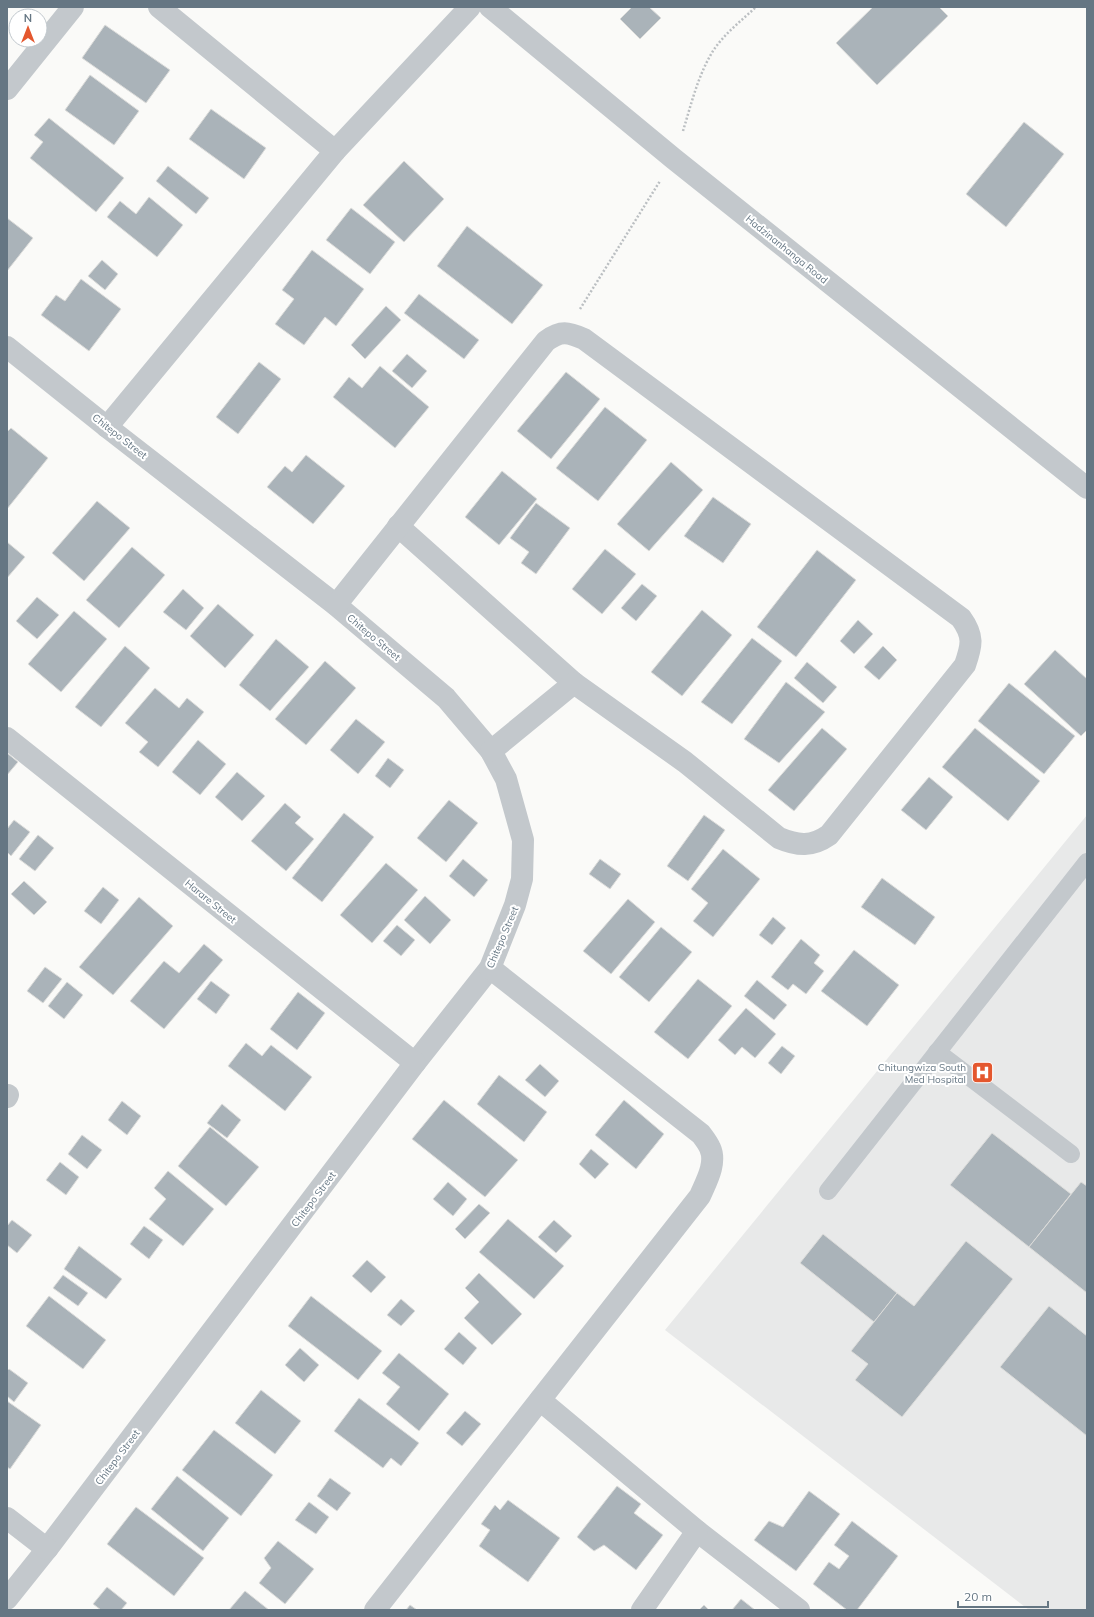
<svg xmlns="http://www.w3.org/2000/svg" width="1094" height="1617" viewBox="0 0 1094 1617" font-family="Mulish,sans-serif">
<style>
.built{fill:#e8e9e9}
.building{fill:#aab3b9;stroke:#dcdcda}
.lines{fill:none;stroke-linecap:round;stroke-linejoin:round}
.path{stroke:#bbbfc2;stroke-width:2.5;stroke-dasharray:2 2;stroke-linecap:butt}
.service{stroke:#c3c8cc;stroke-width:18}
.minor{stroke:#c3c8cc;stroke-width:22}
.tertiary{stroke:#c3c8cc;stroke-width:22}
.labels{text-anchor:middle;stroke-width:4;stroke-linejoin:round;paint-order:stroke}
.street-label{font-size:10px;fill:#657683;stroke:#fff}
.poi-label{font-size:10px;fill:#657683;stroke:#fff;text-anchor:end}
</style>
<rect width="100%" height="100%" fill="#fafaf8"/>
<path class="built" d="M1087 815V1610H1029L665 1330Z"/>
<g class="building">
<path d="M632 7H649L661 18 640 39 620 19Z"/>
<path d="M873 7H939L948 16 877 85 836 43Z"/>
<path d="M105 25 170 70 146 103 82 58Z"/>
<path d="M90 75 139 111 114 145 65 110Z"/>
<path d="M211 109 266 148 244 179 189 139Z"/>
<path d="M49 118 124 178 96 212 30 158 43 142 34 135Z"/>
<path d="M1024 122 1064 154 1006 227 966 194Z"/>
<path d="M404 161 444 199 404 242 363 205Z"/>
<path d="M168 166 209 198 196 214 156 181Z"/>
<path d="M149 197 183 225 157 257 107 217 120 201 136 214Z"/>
<path d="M351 208 395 242 370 274 326 240Z"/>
<path d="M7 218 33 238 7 271Z"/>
<path d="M467 226 543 285 512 324 437 266Z"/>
<path d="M312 250 364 289 336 326 325 317 304 345 275 324 294 299 282 290Z"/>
<path d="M102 260 118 274 105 290 88 276Z"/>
<path d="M81 279 121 309 89 351 41 315 56 295 65 301Z"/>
<path d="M419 294 479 340 464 359 404 313Z"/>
<path d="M386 306 401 320 365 359 351 345Z"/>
<path d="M407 354 427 371 412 388 392 371Z"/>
<path d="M259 362 281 379 238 434 216 417Z"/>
<path d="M380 366 429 407 395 448 333 397 349 377 362 388Z"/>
<path d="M566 372 600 399 551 459 517 431Z"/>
<path d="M605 407 647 440 598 501 556 468Z"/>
<path d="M11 428 48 458 7 509V432Z"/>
<path d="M306 455 345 486 313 524 267 487 285 466 292 472Z"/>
<path d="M671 462 703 490 649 551 617 524Z"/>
<path d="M502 471 537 499 499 545 465 517Z"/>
<path d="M713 497 751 524 723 563 684 536Z"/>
<path d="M97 501 130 528 84 581 52 553Z"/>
<path d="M536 503 570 528 536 574 521 563 529 552 510 538Z"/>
<path d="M7 542 25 557 7 578Z"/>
<path d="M132 547 165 575 119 628 86 600Z"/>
<path d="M605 549 636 574 602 614 572 589Z"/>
<path d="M817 550 856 580 796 657 757 627Z"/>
<path d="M642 584 657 596 636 621 621 608Z"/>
<path d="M183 589 204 608 186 630 163 612Z"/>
<path d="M37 597 59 615 37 639 16 621Z"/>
<path d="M218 604 254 635 225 668 190 636Z"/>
<path d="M702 610 732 635 682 696 651 672Z"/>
<path d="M74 611 107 639 61 692 28 664Z"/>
<path d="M858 620 873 634 854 654 840 641Z"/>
<path d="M752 638 782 661 732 724 701 702Z"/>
<path d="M276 639 309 667 270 711 239 685Z"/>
<path d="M125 646 150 668 101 727 75 707Z"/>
<path d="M883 646 897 660 879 680 864 667Z"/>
<path d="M1055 650 1087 679V730L1081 736 1024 684Z"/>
<path d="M325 661 356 688 306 745 275 719Z"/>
<path d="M807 662 837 687 823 703 794 678Z"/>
<path d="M786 682 825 712 779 763 744 739Z"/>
<path d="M1009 683 1075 736 1044 774 978 721Z"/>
<path d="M155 688 179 708 187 698 204 712 158 767 139 752 148 742 125 723Z"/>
<path d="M356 719 385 742 358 774 330 750Z"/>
<path d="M822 728 847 749 794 811 768 790Z"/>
<path d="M975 728 1040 781 1008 821 942 767Z"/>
<path d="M198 740 226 764 200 795 172 772Z"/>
<path d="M7 753 18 762 7 775Z"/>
<path d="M388 758 404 770 390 788 375 776Z"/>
<path d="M237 772 265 796 242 821 215 797Z"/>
<path d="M929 777 953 797 926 830 901 810Z"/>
<path d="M449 800 478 823 446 862 417 838Z"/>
<path d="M285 803 301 817 295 823 314 839 286 871 251 841Z"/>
<path d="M344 813 374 837 322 902 292 878Z"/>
<path d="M704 815 725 830 688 881 667 866Z"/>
<path d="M14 820 30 832 11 856 7 852V829Z"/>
<path d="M38 835 54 848 35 871 19 859Z"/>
<path d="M723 849 760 879 713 937 693 921 708 903 691 889Z"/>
<path d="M463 859 488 880 474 897 449 876Z"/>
<path d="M600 859 621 874 610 889 589 874Z"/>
<path d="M386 863 418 890 372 943 340 915Z"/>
<path d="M882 878 935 917 915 945 861 907Z"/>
<path d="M24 881 47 902 34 915 11 894Z"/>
<path d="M103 887 119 900 101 924 84 911Z"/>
<path d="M425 896 451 920 430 944 404 920Z"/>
<path d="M139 897 173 926 113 995 79 967Z"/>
<path d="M628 899 655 922 611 974 583 951Z"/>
<path d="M773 917 786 928 772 945 759 935Z"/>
<path d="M397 925 415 940 401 956 383 941Z"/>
<path d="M661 927 692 952 649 1002 619 977Z"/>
<path d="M801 939 820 955 814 963 824 971 806 994 793 984 788 990 771 977Z"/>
<path d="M204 944 223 960 164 1029 130 1001 164 961 179 973Z"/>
<path d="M854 950 899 985 867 1026 821 991Z"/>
<path d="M45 967 62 979 43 1003 27 991Z"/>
<path d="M698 979 732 1006 688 1059 654 1032Z"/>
<path d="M757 980 787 1005 774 1020 744 996Z"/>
<path d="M211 981 230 995 216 1014 197 999Z"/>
<path d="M67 982 83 995 64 1019 48 1006Z"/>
<path d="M298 992 325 1013 297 1050 270 1029Z"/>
<path d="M746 1008 776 1034 755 1058 742 1047 735 1055 718 1040Z"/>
<path d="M246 1043 262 1056 271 1045 312 1077 285 1111 228 1066Z"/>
<path d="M782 1046 795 1056 781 1074 768 1063Z"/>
<path d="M540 1064 559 1081 545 1097 525 1080Z"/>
<path d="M499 1075 547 1112 524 1142 477 1104Z"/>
<path d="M444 1100 518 1160 485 1197 412 1139Z"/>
<path d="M624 1100 664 1134 636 1169 595 1135Z"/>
<path d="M122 1101 141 1116 127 1135 108 1120Z"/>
<path d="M222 1104 241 1120 227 1138 207 1123Z"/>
<path d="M210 1127 259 1167 226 1206 178 1166Z"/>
<path d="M992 1133 1071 1194 1029 1247 950 1185Z"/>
<path d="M82 1135 102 1150 87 1169 68 1154Z"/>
<path d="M591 1149 609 1164 595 1179 579 1164Z"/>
<path d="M60 1162 79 1177 66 1195 46 1180Z"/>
<path d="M168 1171 214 1209 183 1246 149 1219 166 1199 154 1188Z"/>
<path d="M448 1182 467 1199 453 1216 433 1199Z"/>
<path d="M1081 1182 1087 1186V1293L1029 1247Z"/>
<path d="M479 1204 490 1213 465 1239 455 1229Z"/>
<path d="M508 1219 564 1266 534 1299 479 1252Z"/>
<path d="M12 1220 32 1235 17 1253 7 1245V1226Z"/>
<path d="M554 1220 572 1236 556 1253 538 1237Z"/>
<path d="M144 1226 163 1240 149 1259 130 1244Z"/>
<path d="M823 1234 897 1293 874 1322 800 1263Z"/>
<path d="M966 1241 1013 1279 902 1417 855 1380 868 1364 851 1351 897 1293 914 1306Z"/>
<path d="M79 1246 122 1279 106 1299 64 1269Z"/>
<path d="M367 1260 386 1277 371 1293 352 1276Z"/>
<path d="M479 1273 522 1314 492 1345 464 1318 479 1302 465 1288Z"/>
<path d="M63 1275 88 1293 78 1306 53 1288Z"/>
<path d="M49 1296 106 1340 83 1369 26 1326Z"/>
<path d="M311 1296 382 1351 358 1380 288 1326Z"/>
<path d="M401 1299 415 1311 401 1326 387 1315Z"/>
<path d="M1049 1306 1087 1336V1436L1000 1367Z"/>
<path d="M459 1332 477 1348 463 1365 444 1349Z"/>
<path d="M300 1348 319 1365 304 1382 285 1365Z"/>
<path d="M399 1353 449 1394 419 1431 386 1404 400 1387 382 1373Z"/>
<path d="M9 1369 28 1383 14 1402 7 1396V1371Z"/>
<path d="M261 1390 301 1421 275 1454 235 1423Z"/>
<path d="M359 1398 419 1443 401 1466 391 1458 383 1468 334 1431Z"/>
<path d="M7 1401 41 1425 10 1469 7 1467Z"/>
<path d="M465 1411 481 1424 462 1446 446 1433Z"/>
<path d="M214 1430 273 1475 241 1516 182 1470Z"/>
<path d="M177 1476 229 1518 203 1551 151 1509Z"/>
<path d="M330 1478 351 1493 337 1511 317 1496Z"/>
<path d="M617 1486 641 1504 634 1513 663 1535 636 1570 604 1545 594 1551 577 1537Z"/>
<path d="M809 1491 840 1514 796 1571 754 1540 769 1521 783 1527Z"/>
<path d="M508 1500 560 1538 528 1582 479 1546 490 1530 481 1524 495 1505 500 1510Z"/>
<path d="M309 1502 329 1517 316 1534 295 1520Z"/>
<path d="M136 1507 204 1558 174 1596 107 1544Z"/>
<path d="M852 1521 898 1556 857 1610H847L813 1584 829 1562 839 1569 849 1556 834 1545Z"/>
<path d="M278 1541 314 1569 285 1604 259 1583 271 1568 264 1558Z"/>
<path d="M107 1587 127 1603 121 1610H101L93 1604Z"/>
<path d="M245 1591 269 1610H229Z"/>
<path d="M741 1599 755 1610H732Z"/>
<path d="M410 1605 417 1610H406Z"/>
<path d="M704 1605 709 1610H699Z"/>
</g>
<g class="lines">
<g class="path">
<path d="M683 131C691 105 698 75 713 51 724 34 741 21 756 7"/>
<path d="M580 309 660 181"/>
</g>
<g class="service">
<path d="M937 1052 1071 1154"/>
<path d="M828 1191 1087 862"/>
</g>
<g class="minor">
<path d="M159 7 335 151"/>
<path d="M7 89 73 7"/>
<path d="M7 347 107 427 336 605 446 698 491 751 506 779 523 840 522 879 515 905 490 968 415 1063 47 1549 7 1599"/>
<path d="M107 427 335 151 470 7"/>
<path d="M398 526 574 683"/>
<path d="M336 605 546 341C561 330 568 332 584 339L961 618C974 636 972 645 965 665L829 835C812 847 798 846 779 838L685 762 574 683 491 751"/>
<path d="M7 738 415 1063"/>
<path d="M7 1097 8 1095"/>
<path d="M540 1400 697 1531 799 1610"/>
<path d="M7 1518 47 1549"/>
<path d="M375 1610 700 1196C706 1182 717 1163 710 1148 708 1143 704 1138 701 1134L490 968"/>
<path d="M642 1610 697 1531"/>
</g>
<path class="tertiary" d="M490 7 674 159 1087 488"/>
</g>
<defs>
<symbol id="hospital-square" viewBox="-11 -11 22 22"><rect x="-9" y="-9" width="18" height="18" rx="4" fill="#e4572e" stroke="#fff"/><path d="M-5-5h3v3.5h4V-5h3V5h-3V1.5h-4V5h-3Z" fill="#fff"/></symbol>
</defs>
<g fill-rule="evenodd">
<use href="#hospital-square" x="970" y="1060" width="25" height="25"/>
</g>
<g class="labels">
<g class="street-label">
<text transform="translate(787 249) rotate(39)" y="4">Hadzinanhanga Road</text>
<text transform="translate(120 436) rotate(38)" y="4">Chitepo Street</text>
<text transform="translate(374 637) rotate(40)" y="4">Chitepo Street</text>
<text transform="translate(211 901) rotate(39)" y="4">Harare Street</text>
<text transform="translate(502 937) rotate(-67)" y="4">Chitepo Street</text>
<text transform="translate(313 1199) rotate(-53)" y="4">Chitepo Street</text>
<text transform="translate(117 1457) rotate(-53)" y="4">Chitepo Street</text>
</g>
<g class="poi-label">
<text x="966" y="1071">Chitungwiza South<tspan x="966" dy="12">Med Hospital</tspan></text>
</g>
</g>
<rect width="1094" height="1617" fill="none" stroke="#657683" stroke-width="16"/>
<g transform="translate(28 28)"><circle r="19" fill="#ffffff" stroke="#c1c8cd"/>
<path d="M0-3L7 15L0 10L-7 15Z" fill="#e4572e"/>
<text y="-6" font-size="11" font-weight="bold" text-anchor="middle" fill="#657683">N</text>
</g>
<path d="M958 1601v6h90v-6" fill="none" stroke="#657683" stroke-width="2"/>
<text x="964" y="1601" font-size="12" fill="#657683" stroke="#ffffff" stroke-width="3" paint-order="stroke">20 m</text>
</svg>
